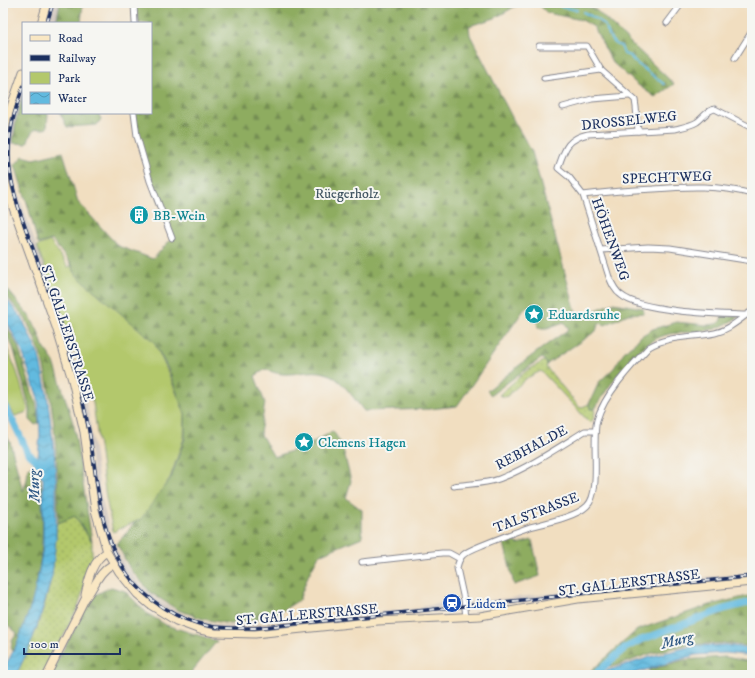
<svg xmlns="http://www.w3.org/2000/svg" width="755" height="678" viewBox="0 0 755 678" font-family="'IM FELL DW Pica',serif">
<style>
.railway{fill:#cdc2b9}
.grass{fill:url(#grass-dots);stroke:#677c65}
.forest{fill:url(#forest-firs);stroke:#546e5f}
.green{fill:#b3c86c;stroke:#677c65}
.water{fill:url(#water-waves);stroke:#3e749e}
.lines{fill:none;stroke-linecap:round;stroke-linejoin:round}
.stream{stroke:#62badf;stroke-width:2}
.canal{stroke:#62badf;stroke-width:7}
.street-casing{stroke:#86868f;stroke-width:7}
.secondary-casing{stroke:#86868f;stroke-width:9}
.street{stroke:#fff;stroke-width:5}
.secondary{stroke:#f9e7c3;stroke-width:7}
.rail-casing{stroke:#1b2f5e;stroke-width:3.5}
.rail{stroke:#f6f6f2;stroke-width:2;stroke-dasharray:6;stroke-linecap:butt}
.labels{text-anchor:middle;stroke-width:4;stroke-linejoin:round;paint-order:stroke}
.street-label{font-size:14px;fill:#1b2f5e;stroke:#f6f6f2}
.park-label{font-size:14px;fill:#415562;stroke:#f6f6f2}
.culture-label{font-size:14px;fill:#0d838f;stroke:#f6f6f2;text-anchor:start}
.transit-label{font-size:14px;fill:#164399;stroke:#f6f6f2;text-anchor:start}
.water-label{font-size:15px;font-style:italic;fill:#305985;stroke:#f6f6f2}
</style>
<defs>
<pattern id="grass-dots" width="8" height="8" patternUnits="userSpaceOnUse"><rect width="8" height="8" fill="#b3c86c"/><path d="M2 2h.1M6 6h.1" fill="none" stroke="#99ac60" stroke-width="1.8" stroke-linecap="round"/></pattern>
<pattern id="forest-firs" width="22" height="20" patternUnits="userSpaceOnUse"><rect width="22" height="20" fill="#8eac60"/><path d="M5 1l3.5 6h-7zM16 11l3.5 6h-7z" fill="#738c52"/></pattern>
<pattern id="water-waves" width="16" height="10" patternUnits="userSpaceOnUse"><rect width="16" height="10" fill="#62badf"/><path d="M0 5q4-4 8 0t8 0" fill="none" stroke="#5098b8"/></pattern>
</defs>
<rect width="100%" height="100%" fill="#f6f6f2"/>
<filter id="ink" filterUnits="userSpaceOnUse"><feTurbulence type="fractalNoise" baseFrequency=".025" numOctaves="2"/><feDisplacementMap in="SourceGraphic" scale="8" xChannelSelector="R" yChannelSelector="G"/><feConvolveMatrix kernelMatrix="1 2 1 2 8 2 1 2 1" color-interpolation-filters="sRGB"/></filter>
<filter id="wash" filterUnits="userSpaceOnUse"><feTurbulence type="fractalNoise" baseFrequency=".012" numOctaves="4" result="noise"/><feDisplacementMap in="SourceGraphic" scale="16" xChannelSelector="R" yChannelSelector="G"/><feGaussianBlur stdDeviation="0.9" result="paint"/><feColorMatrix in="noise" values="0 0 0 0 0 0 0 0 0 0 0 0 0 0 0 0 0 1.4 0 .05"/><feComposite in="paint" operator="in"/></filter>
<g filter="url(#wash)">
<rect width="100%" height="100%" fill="#f1dec0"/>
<g class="railway">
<path d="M51 3H60L56 23H45Z"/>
<path d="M23 82V96L16 120 12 152 13 173 18 192 71 347 82 387 89 415 100 491 111 536 115 546 126 566 140 584 157 599 177 611 198 620 220 625 234 626 421 608 424 606 453 602H470L746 573H752V577L255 629 221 630 197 625 178 618 154 603 143 594 127 577 113 556 108 542 97 505 89 444 82 406 73 371 11 188 7 166 6 151 7 139 14 107Z"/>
</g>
<g class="grass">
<path d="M544 361 547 364 546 367 580 408 589 404 590 409H595L594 418 590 423 541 371 527 378 506 397 499 395 526 371Z"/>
<path d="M75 516 92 542V553L94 558 77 609 44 675H16C41 626 56 579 56 524Z"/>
</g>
<g class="forest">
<path d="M60 3H83L81 23H56Z"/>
<path d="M134 3H521L495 18 469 26 470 35 515 123 532 152 577 317 614 303 643 308 644 313 628 314 605 325 601 323 598 325 596 331 547 364 542 358 519 374 491 395 487 391C514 369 541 348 569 329L564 322 547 328H538L536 312 531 307 525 308 457 406 430 409 364 411C354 399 344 382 330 375 309 365 289 382 266 369L255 376 265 403 260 433 274 457 306 446 333 431 342 445 351 481 346 498 362 510V537L319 555 308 576 299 600 274 616 230 624 203 619 178 610 151 593 130 569 117 544 171 478 185 438V414L168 369 154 342 77 276 70 263 52 240 38 244 28 206 15 165 23 156 34 159 63 152 78 202 118 246 153 259 172 238 143 156 134 113H151V23H135Z"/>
<path d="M537 3H576L596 10 674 84 655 97 638 85 612 62 594 27 582 20 547 13Z"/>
<path d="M23 96V113H48L47 128C43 130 41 128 37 129 30 131 29 139 27 144L13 143 16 120Z"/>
<path d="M60 113H98L101 119 97 125 67 127Z"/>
<path d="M3 284 30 317 38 331 43 346 54 362 74 426 92 541 75 516 58 523C58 468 56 409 41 356 38 347 29 324 24 317 16 306 3 297 3 284Z"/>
<path d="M722 316 739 317 720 327 714 329C699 333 672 331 660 337 637 346 607 387 595 409H590L589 404 599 382 614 368 624 352 629 347 635 343 641 336 653 329 676 322 707 325 716 324 720 322Z"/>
<path d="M3 320 18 346 33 395 36 402 39 423 35 425 30 420V409L13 347 3 329Z"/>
<path d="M3 429 10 442 23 491 27 479 28 468 33 465C43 476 41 490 42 503 45 552 37 607 13 651L11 648 12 641 17 633 3 621Z"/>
<path d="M514 540 518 544 532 540 540 576 514 585 504 543Z"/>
<path d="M111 587 125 591 148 614 166 625 217 641 189 675H50L91 597Z"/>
<path d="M752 595V647L724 643 685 645 649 654 619 665 590 672 637 630 710 605Z"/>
<path d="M725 657 752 662V675H650L649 670 684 660Z"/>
</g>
<g class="green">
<path d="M50 241 68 267 71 266 77 276 154 342 167 370 185 414 184 438 170 478 141 519 113 532 106 498 93 403 37 246Z"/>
<path d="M3 338 17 372 28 409 27 412 15 416 3 397Z"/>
</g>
<g class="water">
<path d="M3 295 22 318 39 356 47 393 54 450 56 479V539L52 576 41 614 30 646 16 675H3V670L16 646 31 606 37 582 43 547V479L37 469 40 435 38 398 22 351 9 326 3 316Z"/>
<path d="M726 645 752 649V656L726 653 695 655 629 675H593L657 655 693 646Z"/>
</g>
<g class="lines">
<g class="stream">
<path d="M558 3 561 7 577 10"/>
<path d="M583 12C589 15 596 18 602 23 611 31 607 43 621 46L624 54 630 56 635 62 664 84"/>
</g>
<g class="canal">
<path d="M3 404 13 421 28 453 35 459 43 470"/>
<path d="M594 675 625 648 641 640 724 609 752 602"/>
</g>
</g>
</g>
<g filter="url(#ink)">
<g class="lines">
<defs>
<g id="street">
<path d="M134 3 135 23"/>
<path d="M667 23 682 3"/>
<path d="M539 46H587L601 70 635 100 636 107 638 131"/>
<path d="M735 58 752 31"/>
<path d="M544 78 601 70"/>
<path d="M563 107 592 99 629 96"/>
<path d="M134 113 137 136 150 181 172 238"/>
<path d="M583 195C606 192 630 190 654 189 689 186 718 185 752 194"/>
<path d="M601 250 648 247 670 248 752 261"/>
<path d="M746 315C718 314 641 312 621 295 615 291 612 284 609 277L583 195 569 177 558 168C565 148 567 139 588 134L675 129C683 127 690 126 697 122 703 118 707 110 715 109L752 128"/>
<path d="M454 486C469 484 485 484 499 479 528 468 559 447 585 431H595"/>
<path d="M362 562 442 553H449L460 559"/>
<path d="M466 617 464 600 457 568C458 563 459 559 463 555 469 550 478 547 485 544 500 538 515 532 530 527 545 523 576 517 587 506 602 492 591 441 597 420 604 395 631 366 649 347 669 335 693 338 715 333 729 330 740 319 752 311"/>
</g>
<g id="secondary">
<path d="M41 23 47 3"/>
<path d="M3 145 7 118 23 72"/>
<path d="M3 163 6 184 12 205 56 327 72 380 84 432 95 510 107 552 119 572 137 594 150 605 176 621 200 630 215 633 255 634 378 621 480 616 578 599 752 582"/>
<path d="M85 595C88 580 93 559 107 552"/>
<path d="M47 675 85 599C96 586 97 573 113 564"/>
</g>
</defs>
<use href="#street" class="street-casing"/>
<use href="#secondary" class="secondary-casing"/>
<use href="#street" class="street"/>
<use href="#secondary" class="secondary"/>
<defs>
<g id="rail">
<path d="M47 23 53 3"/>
<path d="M23 87C12 116 5 146 11 177 17 211 32 244 43 276 65 335 85 394 93 456 99 498 102 539 128 575 147 601 177 620 209 626 224 629 240 628 255 628L752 576"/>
</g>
</defs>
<use href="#rail" class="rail-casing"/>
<use href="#rail" class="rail"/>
</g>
</g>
<defs>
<symbol id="building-disc" viewBox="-11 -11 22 22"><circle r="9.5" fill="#0f9aa8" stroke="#f6f6f2"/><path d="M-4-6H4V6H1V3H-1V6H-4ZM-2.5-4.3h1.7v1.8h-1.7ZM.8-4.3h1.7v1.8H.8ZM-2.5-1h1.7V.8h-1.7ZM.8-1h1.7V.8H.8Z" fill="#fff"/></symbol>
<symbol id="sight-disc" viewBox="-11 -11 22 22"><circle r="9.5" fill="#0f9aa8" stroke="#f6f6f2"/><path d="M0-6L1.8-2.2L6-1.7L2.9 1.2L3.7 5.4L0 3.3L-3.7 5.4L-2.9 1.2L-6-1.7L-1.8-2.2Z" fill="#fff"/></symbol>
<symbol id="station-disc" viewBox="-11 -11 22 22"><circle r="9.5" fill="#1a4fb4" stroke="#f6f6f2"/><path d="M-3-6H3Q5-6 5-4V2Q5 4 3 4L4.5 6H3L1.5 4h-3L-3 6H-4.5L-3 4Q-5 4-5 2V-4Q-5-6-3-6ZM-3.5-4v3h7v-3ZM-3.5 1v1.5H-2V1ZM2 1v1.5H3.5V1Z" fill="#fff"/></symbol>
</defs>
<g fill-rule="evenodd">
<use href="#building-disc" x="128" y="204" width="22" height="22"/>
<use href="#sight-disc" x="523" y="303" width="22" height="22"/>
<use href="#sight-disc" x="293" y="431" width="22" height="22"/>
<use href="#station-disc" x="441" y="592" width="22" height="22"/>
</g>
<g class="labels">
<g class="street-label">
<text transform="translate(629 120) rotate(-6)" y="5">DROSSELWEG</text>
<text transform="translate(667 177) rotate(-2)" y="5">SPECHTWEG</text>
<text transform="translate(611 239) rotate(70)" y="5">HÖHENWEG</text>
<text transform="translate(68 333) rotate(72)" y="5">ST. GALLERSTRASSE</text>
<text transform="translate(531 447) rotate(-28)" y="5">REBHALDE</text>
<text transform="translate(536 512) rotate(-21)" y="5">TALSTRASSE</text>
<text transform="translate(629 582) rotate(-7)" y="5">ST. GALLERSTRASSE</text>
<text transform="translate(307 614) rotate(-5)" y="5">ST. GALLERSTRASSE</text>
</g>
<g class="park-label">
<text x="347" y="198">Rüegerholz</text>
</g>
<g class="culture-label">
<text x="153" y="220">BB-Wein</text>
<text x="548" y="319">Eduardsruhe</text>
<text x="318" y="447">Clemens Hagen</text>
</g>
<g class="transit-label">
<text x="466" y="608">Lüdem</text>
</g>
<g class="water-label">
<text transform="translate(34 486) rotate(-92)" y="5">Murg</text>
<text transform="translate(677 640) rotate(-14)" y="5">Murg</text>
</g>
</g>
<rect width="755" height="678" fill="none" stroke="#f6f6f2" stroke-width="16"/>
<rect x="22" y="22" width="130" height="92" fill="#f6f6f2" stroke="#9ea6b7"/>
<rect x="30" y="35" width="20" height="6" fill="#f9e7c3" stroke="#9ea6b7"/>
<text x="58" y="42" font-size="12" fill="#1b2f5e">Road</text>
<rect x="30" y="55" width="20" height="6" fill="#1b2f5e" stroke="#9ea6b7"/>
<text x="58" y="62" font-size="12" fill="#1b2f5e">Railway</text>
<rect x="30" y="72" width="20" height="12" fill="#b3c86c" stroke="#9ea6b7"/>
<text x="58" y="82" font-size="12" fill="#1b2f5e">Park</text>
<rect x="30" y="92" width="20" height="12" fill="url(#water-waves)" stroke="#9ea6b7"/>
<text x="58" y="102" font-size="12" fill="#1b2f5e">Water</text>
<path d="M24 648v6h96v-6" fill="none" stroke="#1b2f5e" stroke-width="2"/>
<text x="30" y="648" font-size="12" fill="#1b2f5e" stroke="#f6f6f2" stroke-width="3" paint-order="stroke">100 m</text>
</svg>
